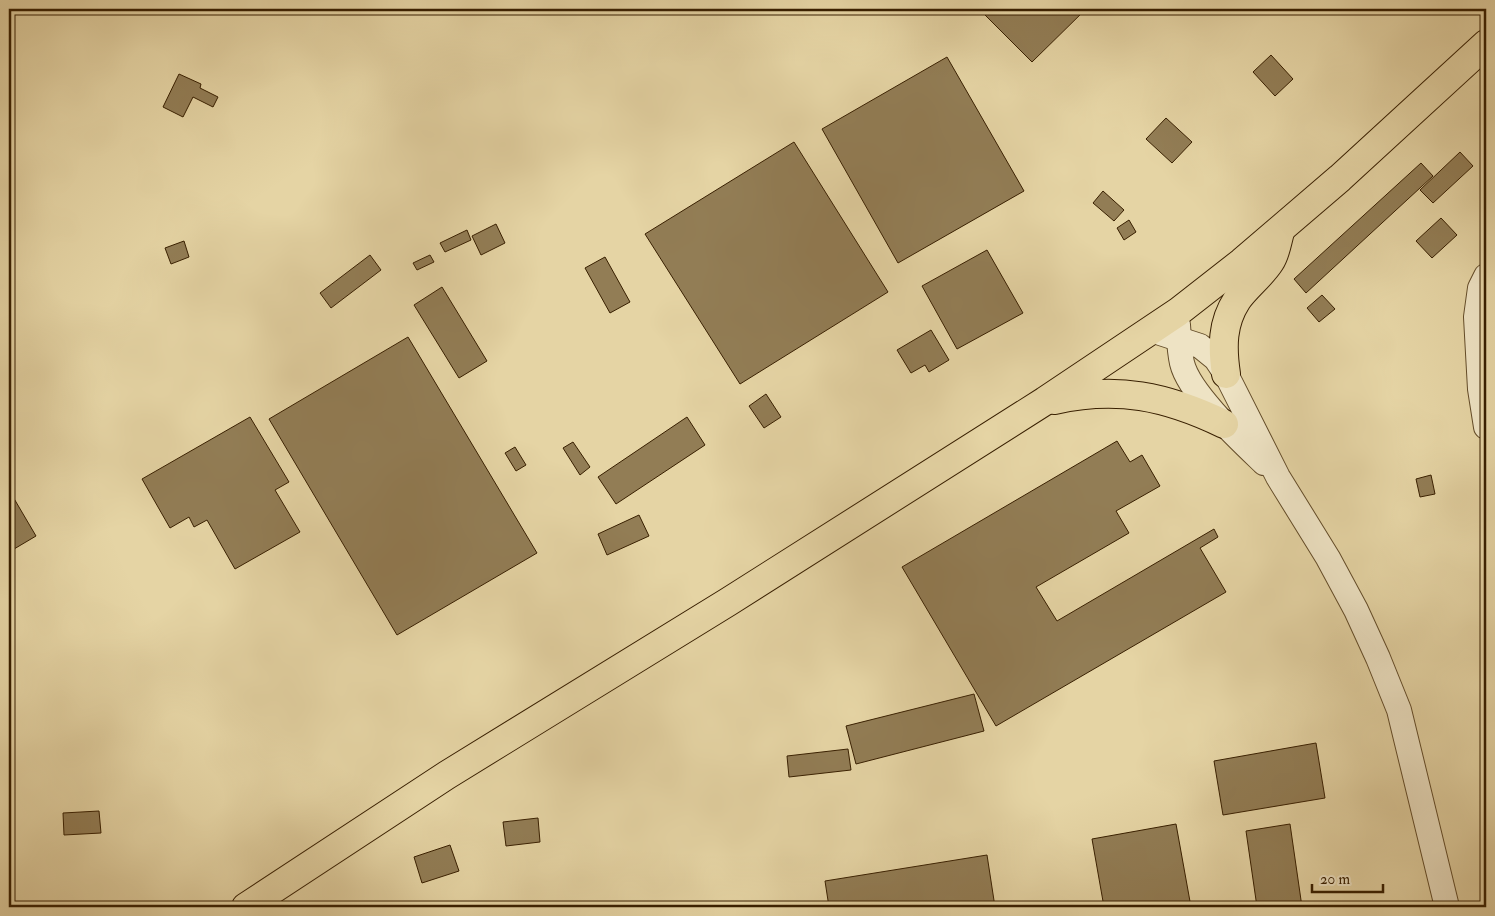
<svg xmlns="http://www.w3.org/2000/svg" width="1495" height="916" viewBox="0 0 1495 916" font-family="'IM FELL Double Pica',serif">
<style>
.building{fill:#927d55;stroke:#381f00}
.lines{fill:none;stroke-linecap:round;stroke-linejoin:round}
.minor-casing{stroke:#634c29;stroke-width:26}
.major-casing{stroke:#381f00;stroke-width:30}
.minor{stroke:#eee3c4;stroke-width:24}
.major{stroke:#e5d4a4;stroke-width:28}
</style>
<rect width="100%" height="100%" fill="#e5d4a4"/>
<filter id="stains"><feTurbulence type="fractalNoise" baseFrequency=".004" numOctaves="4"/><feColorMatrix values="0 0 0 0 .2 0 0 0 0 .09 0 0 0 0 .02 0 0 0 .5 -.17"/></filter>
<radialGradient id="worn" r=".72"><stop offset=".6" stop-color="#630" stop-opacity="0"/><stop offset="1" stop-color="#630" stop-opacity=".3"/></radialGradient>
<g class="building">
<path d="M979 9H1086L1032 62Z"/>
<path d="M1271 55 1293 79 1275 96 1253 72Z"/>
<path d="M947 57 1024 191 898 263 822 129Z"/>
<path d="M179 74 201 84 200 88 218 97 213 107 193 97 183 117 163 107Z"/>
<path d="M1166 118 1192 142 1172 163 1146 139Z"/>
<path d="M794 142 888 292 740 384 645 234Z"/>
<path d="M1460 152 1473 166 1433 203 1420 190Z"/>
<path d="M1421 163 1433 176 1306 293 1294 279Z"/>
<path d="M1103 191 1124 210 1114 221 1093 203Z"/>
<path d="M1441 218 1457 235 1432 258 1416 241Z"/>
<path d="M1129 220 1136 232 1124 240 1117 228Z"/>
<path d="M496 224 505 243 481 255 472 236Z"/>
<path d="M467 230 471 240 445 252 440 243Z"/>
<path d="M184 241 189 257 171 264 165 248Z"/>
<path d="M987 250 1023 313 957 349 922 286Z"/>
<path d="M370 255 381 270 331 308 320 293Z"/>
<path d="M430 255 434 262 417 270 413 263Z"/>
<path d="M605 257 630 302 610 313 585 268Z"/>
<path d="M442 287 487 361 459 378 414 305Z"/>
<path d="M1322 295 1335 309 1319 322 1307 308Z"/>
<path d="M931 330 949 360 929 372 925 365 911 373 897 350Z"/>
<path d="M408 337 537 553 397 635 269 419Z"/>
<path d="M766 394 781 417 764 428 749 406Z"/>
<path d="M250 417 289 482 275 490 300 532 235 569 207 520 194 527 189 517 170 528 142 479Z"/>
<path d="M687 417 705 445 616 504 598 477Z"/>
<path d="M1117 441 1130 462 1142 455 1160 486 1116 511 1129 533 1036 587 1057 621 1214 529 1218 537 1200 548 1226 592 996 726 902 567Z"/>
<path d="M573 442 590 467 580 475 563 448Z"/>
<path d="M515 447 526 465 516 471 505 453Z"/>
<path d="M1431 475 1435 494 1420 497 1416 479Z"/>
<path d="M9 490 36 536 9 552Z"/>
<path d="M639 515 649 536 607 555 598 534Z"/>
<path d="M974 694 984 731 856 764 846 726Z"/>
<path d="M1316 743 1325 798 1223 815 1214 761Z"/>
<path d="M848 749 851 770 789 777 787 756Z"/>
<path d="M99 811 101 833 64 835 63 813Z"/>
<path d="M538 818 540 842 506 846 503 822Z"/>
<path d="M1176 824 1191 907H1104L1092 839Z"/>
<path d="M1290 824 1302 907H1257L1246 831Z"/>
<path d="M450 845 459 871 422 883 414 857Z"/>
<path d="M987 855 995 907H829L825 881Z"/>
</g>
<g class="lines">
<defs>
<g id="minor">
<path d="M1486 276 1480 288 1476 317 1480 389 1486 427"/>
<path d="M1178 325C1179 337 1179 350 1182 363 1189 393 1241 441 1264 463"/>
<path d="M1151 330 1200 346 1216 359 1226 374 1278 477 1328 558 1356 610 1378 658 1399 710 1447 907"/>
</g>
<g id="major">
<path d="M1226 374C1222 347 1222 323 1237 300 1247 286 1261 276 1270 262 1276 253 1277 242 1280 232"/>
<path d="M1054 400C1117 386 1166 396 1224 424"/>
<path d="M246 907 447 775 728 602 1045 401 1178 312 1242 262 1340 178 1486 44"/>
</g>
</defs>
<use href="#minor" class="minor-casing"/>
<use href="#major" class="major-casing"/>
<use href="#minor" class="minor"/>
<use href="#major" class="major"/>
</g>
<rect width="1495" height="916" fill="none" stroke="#e5d4a4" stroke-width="30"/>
<rect x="10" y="10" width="1475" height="896" fill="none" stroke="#381f00" stroke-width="2.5"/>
<rect x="15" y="15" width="1465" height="886" fill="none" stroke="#381f00"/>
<path d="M1312 884v8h71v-8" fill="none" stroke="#381f00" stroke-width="2.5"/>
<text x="1320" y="884" font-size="15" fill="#381f00" stroke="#eee3c4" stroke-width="4" paint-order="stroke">20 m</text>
<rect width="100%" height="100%" filter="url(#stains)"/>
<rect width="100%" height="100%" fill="url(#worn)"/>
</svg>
